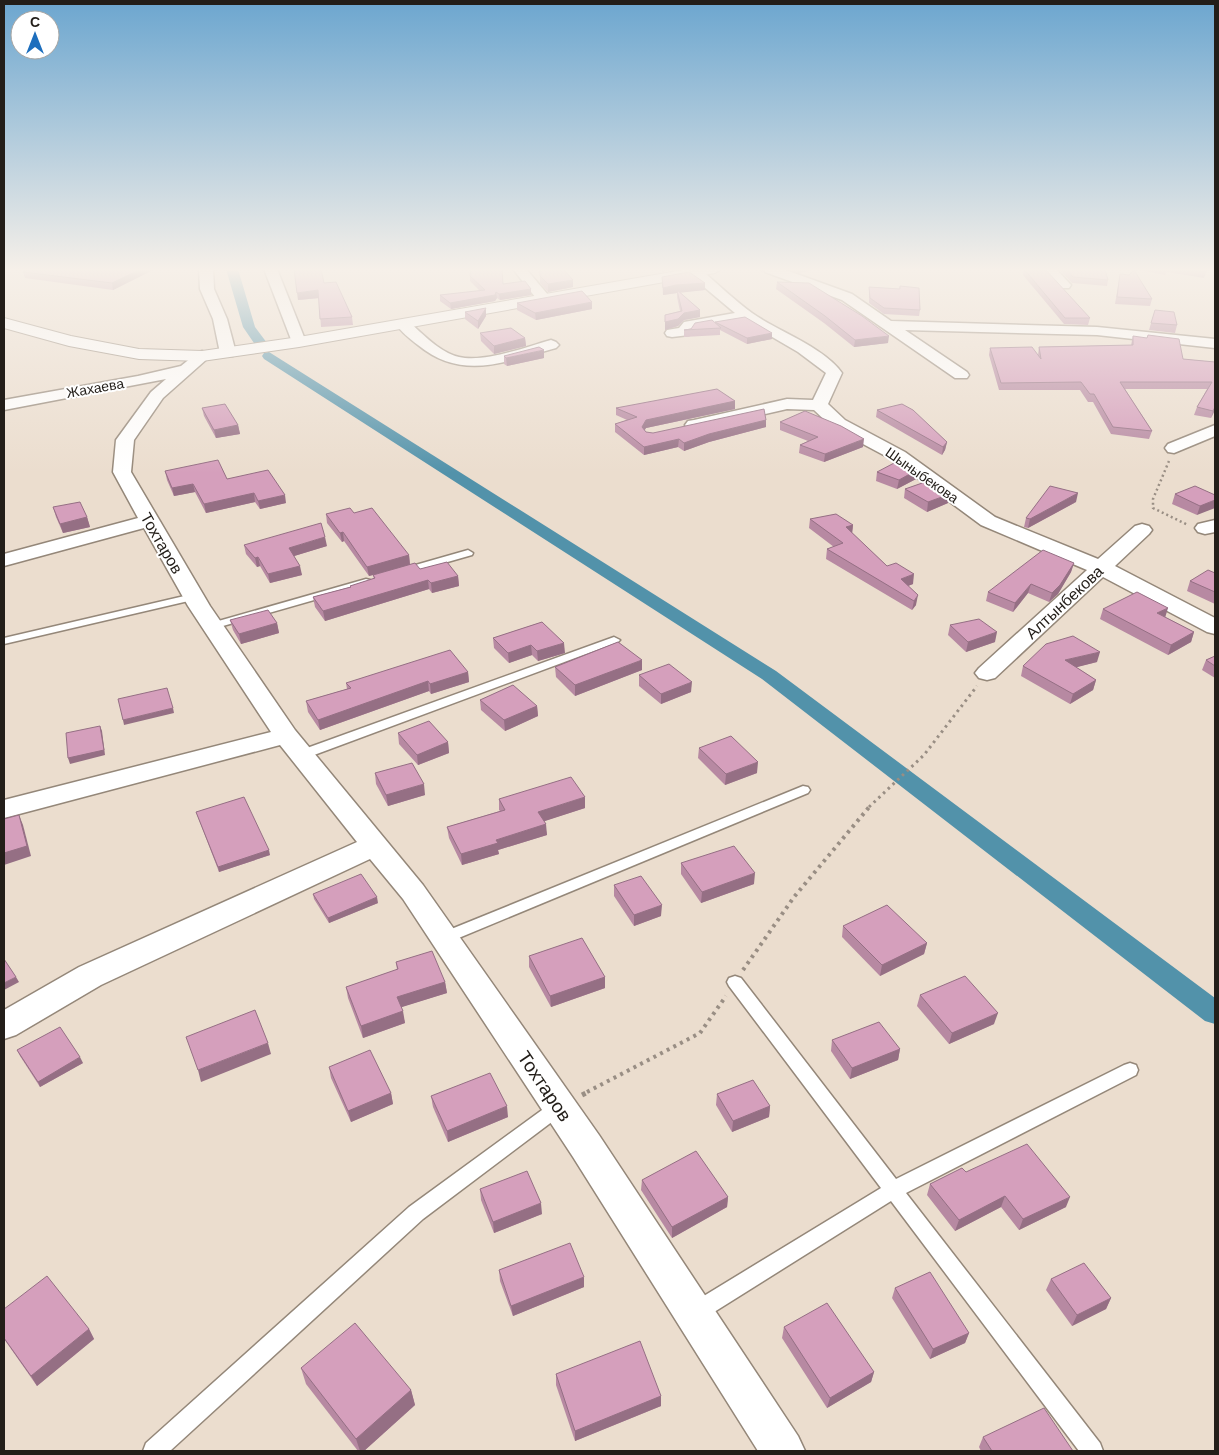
<svg xmlns="http://www.w3.org/2000/svg" width="1219" height="1455" viewBox="0 0 1219 1455" font-family="Barlow,sans-serif">
<style>
.lines{fill:none;stroke-linecap:round;stroke-linejoin:round}
.canal{fill:#5292aa;fill-rule:evenodd}
.service-casing{stroke:#948779;stroke-width:3}
.minor-casing{stroke:#948779;stroke-width:3}
.tertiary-casing{stroke:#948779;stroke-width:2}
.path-far3{stroke:#998e84;stroke-width:2.5;stroke-dasharray:2 3;stroke-linecap:butt}
.path-far2{stroke:#998e84;stroke-width:3;stroke-dasharray:2.5 4;stroke-linecap:butt}
.path-far1{stroke:#998e84;stroke-width:4;stroke-dasharray:3 4.5;stroke-linecap:butt}
.path{stroke:#998e84;stroke-width:5;stroke-dasharray:4 5.5;stroke-linecap:butt}
.service{fill:#fff;fill-rule:evenodd}
.minor{fill:#fff;fill-rule:evenodd}
.tertiary{fill:#fff;fill-rule:evenodd}
.wall{fill:#b789a2}
.shaded-wall{fill:#956f84}
.building{fill:#d59fbc;stroke:#956f84}
.labels{text-anchor:middle;stroke-width:4;stroke-linejoin:round;paint-order:stroke}
.far-street-label{font-size:14px;fill:#231e19;stroke:#fff}
.street-label{font-size:16px;fill:#231e19;stroke:#fff}
.near-street-label{font-size:19px;fill:#231e19;stroke:#fff}
</style>
<rect width="100%" height="100%" fill="#ebddce"/>
<g class="lines">
<g class="canal">
<path d="M226 269H238L255 327 267 343 266 346H256L243 327Z"/>
<path d="M269 352 776 671 1215 998V1024L1205 1021 762 679 264 359 262 356 264 353Z"/>
</g>
<defs>
<g id="service">
<path d="M468 550 473 553 472 555 402 575 397 572 398 570Z"/>
<path d="M366 579 370 580 371 582 370 584 216 628H208L206 626 208 624Z"/>
<path d="M193 594 197 595 198 597 197 599 4 644V638Z"/>
<path d="M614 637 620 640 618 642 306 758H296L295 755 296 752Z"/>
<path d="M803 786 808 787 810 790 808 793 449 942 444 944 439 942 436 938 439 934Z"/>
<path d="M735 976 741 978 896 1179 1124 1065 1130 1063 1136 1065 1138 1070 1136 1075 906 1193 1100 1443 1103 1451H1079L891 1201 703 1319 696 1322 689 1319 686 1312 689 1305 881 1188 729 986 727 982 729 978Z"/>
<path d="M559 1100 565 1102 568 1107 565 1112 423 1219 170 1451H143L146 1443 409 1207 553 1102Z"/>
</g>
<g id="minor">
<path d="M199 269H213L214 289 227 319 236 353 233 356H223L220 353 213 319 200 289Z"/>
<path d="M264 269H277L306 342 304 345H294L292 342Z"/>
<path d="M513 269H526L549 296 551 299 549 302H539Z"/>
<path d="M695 269 701 270C718 284 734 300 752 313 777 331 824 347 842 373L828 404 845 420 905 452 995 517 1098 559 1135 526 1142 524 1149 526 1152 530 1149 534 1115 566 1215 618V634L1207 632 1103 577 995 678 987 680 979 678 975 673 979 668 1087 570 981 525 893 460 833 428 814 410 787 409 694 430 688 429 685 425 688 421 694 420 787 399 813 400 826 373 798 352 745 321 694 329 689 335 672 337 667 336 665 333 667 330 679 328 684 322 735 313 691 276 689 273Z"/>
<path d="M764 269H783L852 294 891 321 1097 327 1215 339V348L1097 335 905 330 967 372 969 375 967 378H955L842 300 765 272Z"/>
<path d="M1042 269H1056L1071 285 1069 288H1059Z"/>
<path d="M403 320 408 321C423 334 439 352 459 357 484 363 526 347 551 340L556 342 559 345 556 348C506 361 463 382 418 345 410 339 401 332 396 324L398 321Z"/>
<path d="M202 351 207 353 210 356 207 359 163 398 134 440 131 472 210 606 295 730 423 885 599 1135 798 1436 805 1451H758L573 1157 403 899 370 859 101 985 16 1035 4 1039V1010L79 967 357 842 280 745 4 818V800L271 732 188 606 144 528 4 566V554L138 518 113 472 116 440 151 392 166 379 4 410V400L138 376 181 366 197 353Z"/>
<path d="M1215 425V436L1174 453 1168 452 1165 448 1168 444Z"/>
<path d="M1215 520V532L1205 534 1198 532 1195 528 1198 524Z"/>
</g>
<path id="tertiary" d="M689 269H722L715 273 299 347 202 361 139 359 69 346 4 328V318L71 336 139 349 202 351 299 337Z"/>
</defs>
<use href="#service" class="service-casing"/>
<use href="#minor" class="minor-casing"/>
<use href="#tertiary" class="tertiary-casing"/>
<path class="path-far3" d="M1169 461 1153 499V508L1188 525"/>
<path class="path-far2" d="M869 807 924 755 977 686"/>
<g class="path-far1">
<path d="M743 970 794 897 870 806"/>
<path d="M587 1092 700 1033 726 996"/>
</g>
<path class="path" d="M582 1095 590 1091"/>
<use href="#service" class="service"/>
<use href="#minor" class="minor"/>
<use href="#tertiary" class="tertiary"/>
</g>
<g class="wall">
<path d="M29 269H155L113 290 25 278 23 272Z"/>
<path d="M540 269 573 280V287L548 292 540 283Z"/>
<path d="M758 269H764L763 273Z"/>
<path d="M789 269H818L798 273Z"/>
<path d="M1024 269 1090 318 1088 325 1064 324 1023 275Z"/>
<path d="M1061 269H1105L1108 280 1107 286 1072 283 1061 271Z"/>
<path d="M1139 269H1207L1204 278 1167 272 1165 275 1139 270Z"/>
<path d="M1120 274 1152 299 1150 306 1115 304Z"/>
<path d="M470 276 503 284 531 289V295L500 300 497 298 495 301 451 309 440 301V295L480 291 470 281Z"/>
<path d="M662 277 705 283V290L680 292 700 310V317L684 320 678 326 665 330V315L680 311 677 297V293L663 295Z"/>
<path d="M777 282 888 343 854 347 824 323 776 289Z"/>
<path d="M324 283 352 317 353 325 321 327 319 298 298 300Z"/>
<path d="M900 286 920 310 919 316 884 314 869 303V287L899 289Z"/>
<path d="M517 303 592 309 536 320 517 310Z"/>
<path d="M1155 310 1177 325 1175 333 1149 330Z"/>
<path d="M465 312 486 316 478 329 465 319Z"/>
<path d="M715 322 772 339 747 344 720 330V335L684 337V330L715 323Z"/>
<path d="M480 333 525 338 526 346 494 354 481 341Z"/>
<path d="M1133 336 1183 359 1215 362V410L1211 418 1194 415 1197 407 1207 389H1125L1152 431 1149 439 1111 434 1093 402H1088L1080 390H999L989 355 990 348 1038 355 1039 347 1131 345Z"/>
<path d="M504 356 544 358 507 366 504 364Z"/>
<path d="M735 401V409L646 428 644 430 646 432 653 433 766 420V427L709 442 684 451 678 447 644 455 615 432V424L627 420 616 415V408Z"/>
<path d="M202 408 238 425 240 434 216 438 204 416Z"/>
<path d="M877 410 947 442 945 450 942 455 876 417Z"/>
<path d="M780 422 863 447 824 462 799 453 800 445 808 441 780 430Z"/>
<path d="M917 470 916 479 897 489 876 481 877 472Z"/>
<path d="M165 471 227 479 286 503 260 509 255 502 206 513 195 492 174 496 167 480Z"/>
<path d="M905 489 948 503 927 512 904 498Z"/>
<path d="M1175 494 1215 495 1197 515 1172 504Z"/>
<path d="M1076 502 1028 528 1024 527 1026 518Z"/>
<path d="M53 507 87 517 90 527 63 533 56 517Z"/>
<path d="M326 514 409 555 410 565 369 576 344 541 342 542 327 523Z"/>
<path d="M810 519 853 525 852 533 887 566 913 584 908 586 916 605 912 610 826 559 827 549 834 547 809 528Z"/>
<path d="M244 545 327 546 294 556 302 575 270 583 260 566 257 567 246 554Z"/>
<path d="M1074 563 1071 572 1058 594 1049 602 1028 593 1013 612 986 601 988 592Z"/>
<path d="M420 569 458 576 459 586 432 593 429 589 325 621 315 607 313 597 350 587V586L374 579 373 575Z"/>
<path d="M1215 573V604L1187 591 1190 581Z"/>
<path d="M1103 609 1165 617 1194 632 1191 642 1168 655 1100 619Z"/>
<path d="M230 620 277 623 279 633 241 644 233 630Z"/>
<path d="M542 622 565 653 538 661 532 655 509 663 494 648 493 638Z"/>
<path d="M950 625 995 642 966 652 948 635Z"/>
<path d="M1215 656V678L1202 670 1206 660Z"/>
<path d="M1097 662 1076 667 1096 680 1093 690 1070 704 1021 676 1023 666Z"/>
<path d="M555 667 642 670 575 696 556 677Z"/>
<path d="M468 672 469 682 431 694 429 691 320 730 308 712 306 701 347 689 346 683Z"/>
<path d="M639 675 691 692 661 704 639 686Z"/>
<path d="M480 700 537 706 538 716 505 731 481 710Z"/>
<path d="M398 733 448 742 449 753 418 765 399 744Z"/>
<path d="M699 748 757 773 725 785 698 758Z"/>
<path d="M375 773 425 795 388 806 376 784Z"/>
<path d="M499 799 585 808 544 821 547 835 498 850 499 854 462 865 449 838 447 827 500 811 499 810Z"/>
<path d="M196 812 270 855 219 872Z"/>
<path d="M681 863 754 884 701 903 681 874Z"/>
<path d="M614 885 661 916 634 926 614 896Z"/>
<path d="M313 894 378 903 329 923 314 899Z"/>
<path d="M843 926 927 943 924 954 880 976 842 937Z"/>
<path d="M529 956 605 977V988L551 1007 529 967Z"/>
<path d="M396 962 445 982 447 993 401 1007 405 1023 363 1038 348 998 346 987 397 970Z"/>
<path d="M920 995 994 1024 949 1044 917 1006Z"/>
<path d="M832 1040 900 1049 898 1060 850 1079 831 1051Z"/>
<path d="M17 1050 83 1063 40 1087 20 1056Z"/>
<path d="M329 1067 391 1093 393 1104 351 1122 331 1078Z"/>
<path d="M717 1094 770 1106 769 1117 732 1132 716 1105Z"/>
<path d="M431 1096 508 1117 448 1142 433 1107Z"/>
<path d="M966 1172 1066 1207 1019 1230 1001 1207 955 1231 927 1195 930 1184Z"/>
<path d="M642 1180 728 1197 727 1207 672 1238 641 1190Z"/>
<path d="M480 1189 542 1214 494 1233 481 1200Z"/>
<path d="M499 1270 584 1287 513 1316 500 1281Z"/>
<path d="M1051 1279 1111 1298 1106 1309 1072 1326 1046 1290Z"/>
<path d="M895 1288 969 1333 965 1343 930 1359 892 1298Z"/>
<path d="M4 1309 89 1329 94 1339 37 1386 4 1339Z"/>
<path d="M784 1327 874 1372 871 1382 827 1408 782 1338Z"/>
<path d="M301 1368 411 1390 415 1405 364 1451H358L306 1384Z"/>
<path d="M556 1374 661 1396V1406L575 1441 556 1385Z"/>
<path d="M983 1437 1073 1451H981L979 1447Z"/>
</g>
<g class="shaded-wall">
<path d="M141 269H155L113 290 112 283Z"/>
<path d="M662 269H674L662 272Z"/>
<path d="M799 269H818L798 273Z"/>
<path d="M573 280V287L548 292V284Z"/>
<path d="M705 283V290L678 293 677 290V293L663 295V288L676 285Z"/>
<path d="M531 289V295L500 300 499 294Z"/>
<path d="M318 290 319 298 298 300 297 293Z"/>
<path d="M496 292 497 298 495 301 451 309 450 303Z"/>
<path d="M592 302V309L536 320 535 313Z"/>
<path d="M486 308V316L478 329V321Z"/>
<path d="M700 310V317L684 320 678 326 665 330V322L684 313Z"/>
<path d="M772 333V339L747 344V338Z"/>
<path d="M889 336 888 343 854 347 855 340Z"/>
<path d="M525 338 526 346 494 354V346Z"/>
<path d="M544 350V358L507 366 506 358Z"/>
<path d="M735 401V409L646 428 642 435V427L646 420Z"/>
<path d="M1215 407V410L1211 418 1213 411Z"/>
<path d="M766 420V427L709 442 684 451V443L709 434Z"/>
<path d="M238 425 240 434 216 438 214 430Z"/>
<path d="M679 439 678 447 644 455V447Z"/>
<path d="M864 439 863 447 824 462 825 454Z"/>
<path d="M947 442 945 450 942 455 943 447Z"/>
<path d="M917 470 916 479 897 489 899 480Z"/>
<path d="M193 484 195 492 174 496 172 488Z"/>
<path d="M254 493 255 502 206 513 204 504Z"/>
<path d="M1078 493 1076 502 1028 528 1030 519Z"/>
<path d="M950 494 948 503 927 512 928 502Z"/>
<path d="M285 495 286 503 260 509 258 501Z"/>
<path d="M1215 500V508L1197 515 1200 506Z"/>
<path d="M87 517 90 527 63 533 60 524Z"/>
<path d="M853 525 852 534 846 527Z"/>
<path d="M343 532 344 541 342 542 340 533Z"/>
<path d="M325 537 327 546 291 557 289 548Z"/>
<path d="M409 555 410 565 369 576 367 567Z"/>
<path d="M258 557 260 566 257 567 255 558Z"/>
<path d="M1074 563 1071 572 1058 594 1049 602 1052 593Z"/>
<path d="M300 566 302 575 270 583 268 574Z"/>
<path d="M914 574 913 584 900 589 901 579Z"/>
<path d="M458 576 459 586 432 593 431 583Z"/>
<path d="M428 580 429 589 325 621 323 611Z"/>
<path d="M1031 584 1028 593 1013 612 1015 603Z"/>
<path d="M918 595 916 605 912 610 914 601Z"/>
<path d="M1168 608 1165 618 1157 613Z"/>
<path d="M277 623 279 633 241 644 239 634Z"/>
<path d="M997 632 995 642 966 652 968 642Z"/>
<path d="M1194 632 1191 642 1168 655 1171 645Z"/>
<path d="M564 643 565 653 538 661 537 651Z"/>
<path d="M531 645 532 655 509 663 508 653Z"/>
<path d="M1100 652 1097 662 1062 671 1065 660Z"/>
<path d="M642 660V670L575 696V685Z"/>
<path d="M468 672 469 682 431 694 430 684Z"/>
<path d="M1096 680 1093 690 1070 704 1073 694Z"/>
<path d="M428 681 429 691 320 730 318 720Z"/>
<path d="M692 682 691 692 661 704V694Z"/>
<path d="M537 706 538 716 505 731 504 720Z"/>
<path d="M173 708 174 713 124 725 123 720Z"/>
<path d="M100 726 102 731 105 755 70 764 68 758Z"/>
<path d="M448 742 449 753 418 765 417 755Z"/>
<path d="M758 762 757 773 725 785 726 774Z"/>
<path d="M424 784 425 795 388 806 386 795Z"/>
<path d="M585 797V808L539 823 538 812Z"/>
<path d="M19 815 23 825 31 856 4 865V853Z"/>
<path d="M546 824 547 835 498 850 499 854 462 865 461 854 496 840Z"/>
<path d="M269 850 270 855 219 872 218 867Z"/>
<path d="M755 873 754 884 701 903 702 892Z"/>
<path d="M377 897 378 903 329 923 328 918Z"/>
<path d="M662 905 661 916 634 926V915Z"/>
<path d="M927 943 924 954 880 976 882 965Z"/>
<path d="M16 977 19 982 4 990V983Z"/>
<path d="M605 977V988L551 1007 550 996Z"/>
<path d="M445 982 447 993 399 1008 397 997Z"/>
<path d="M403 1011 405 1023 363 1038 361 1026Z"/>
<path d="M998 1013 994 1024 949 1044 952 1033Z"/>
<path d="M268 1043 271 1054 201 1082 198 1070Z"/>
<path d="M900 1049 898 1060 850 1079 852 1068Z"/>
<path d="M80 1057 83 1063 40 1087 38 1082Z"/>
<path d="M391 1093 393 1104 351 1122 348 1111Z"/>
<path d="M507 1106 508 1117 448 1142 447 1131Z"/>
<path d="M770 1106 769 1117 732 1132 733 1121Z"/>
<path d="M1005 1196 1001 1207 955 1231 959 1220Z"/>
<path d="M728 1197 727 1207 672 1238V1227Z"/>
<path d="M1070 1197 1066 1207 1019 1230 1023 1219Z"/>
<path d="M541 1203 542 1214 494 1233 493 1222Z"/>
<path d="M584 1277V1287L513 1316 511 1306Z"/>
<path d="M1111 1298 1106 1309 1072 1326 1077 1315Z"/>
<path d="M89 1329 94 1339 37 1386 31 1376Z"/>
<path d="M969 1333 965 1343 930 1359 933 1349Z"/>
<path d="M874 1372 871 1382 827 1408 830 1398Z"/>
<path d="M411 1390 415 1405 364 1451H360L356 1439Z"/>
<path d="M661 1396V1406L575 1441V1431Z"/>
</g>
<g class="building">
<path d="M29 269H141L112 283 23 272Z"/>
<path d="M294 269H321L324 283 336 282 352 317 320 319 318 290 297 293Z"/>
<path d="M471 269H502L503 284 525 281 531 289 499 294 496 292 495 295 450 303 440 295 485 290 470 276Z"/>
<path d="M540 269H563L573 280 548 284 540 276Z"/>
<path d="M1024 269 1046 270 1090 318H1065Z"/>
<path d="M1066 269H1105L1108 280 1073 277Z"/>
<path d="M1188 269H1207L1206 272Z"/>
<path d="M1134 270 1152 299 1117 297 1120 274 1129 275Z"/>
<path d="M689 272 705 283 676 285 663 288 662 277Z"/>
<path d="M777 282 809 283 862 316 889 336 855 340 825 316Z"/>
<path d="M900 286 919 288 920 310 884 308 870 298 869 287 900 289Z"/>
<path d="M677 290 700 310 684 313 678 319 665 322V315L682 311Z"/>
<path d="M582 291 592 302 535 313 517 303Z"/>
<path d="M486 308 478 321 465 312Z"/>
<path d="M1155 310 1174 312 1177 325 1151 323Z"/>
<path d="M745 317 772 333 747 338 715 322Z"/>
<path d="M712 320 721 328 684 330 691 329 695 323Z"/>
<path d="M511 328 525 338 494 346 480 333Z"/>
<path d="M1148 335 1179 339 1183 359 1215 362V407L1213 411 1197 407 1212 382H1120L1152 431 1113 427 1094 394H1090L1081 382 1001 383 990 348 1032 347 1041 359 1039 347 1133 345V336L1147 338Z"/>
<path d="M539 347 544 350 506 358 504 356Z"/>
<path d="M717 389 735 401 646 420 642 427 646 432 653 433 764 409 766 420 709 434 684 443 679 439 644 447 615 424 637 417 616 408Z"/>
<path d="M225 404 238 425 214 430 202 408Z"/>
<path d="M902 404 913 410 947 442 943 447 877 410Z"/>
<path d="M805 411 841 426 864 439 825 454 800 445 818 437 780 422Z"/>
<path d="M218 460 227 479 268 470 285 495 258 501 254 493 204 504 193 484 172 488 165 471Z"/>
<path d="M896 462 917 470 899 480 877 472Z"/>
<path d="M928 481 950 494 928 502 905 489Z"/>
<path d="M1050 486 1078 493 1030 519 1026 518Z"/>
<path d="M1195 486 1215 495V500L1200 506 1175 494Z"/>
<path d="M80 502 87 517 60 524 53 507Z"/>
<path d="M350 508 354 513 372 508 409 555 367 567 343 532 340 533 326 514Z"/>
<path d="M836 514 853 525 846 527 887 566 896 563 914 574 901 579 918 595 914 601 827 549 843 543 810 519Z"/>
<path d="M321 523 325 537 289 548 300 566 268 574 258 557 255 558 244 545Z"/>
<path d="M1043 550 1074 563 1060 585 1052 593 1031 584 1015 603 988 592Z"/>
<path d="M447 562 458 576 431 583 428 580 323 611 313 597 351 587 350 586 375 578 373 575 415 563 420 569Z"/>
<path d="M1208 570 1215 573V592L1190 581Z"/>
<path d="M1137 592 1168 608 1157 613 1194 632 1171 645 1103 609Z"/>
<path d="M268 610 277 623 239 634 230 620Z"/>
<path d="M979 619 997 632 968 642 950 625Z"/>
<path d="M542 622 564 643 537 651 531 645 508 653 493 638Z"/>
<path d="M1073 636 1100 652 1065 660 1096 680 1073 694 1023 666 1046 644Z"/>
<path d="M618 642 642 660 575 685 555 667Z"/>
<path d="M450 650 468 672 430 684 428 681 318 720 306 701 351 688 346 683Z"/>
<path d="M1215 656V666L1206 660Z"/>
<path d="M669 664 692 682 661 694 639 675Z"/>
<path d="M513 685 537 706 504 720 480 700Z"/>
<path d="M167 688 173 708 123 720 118 699Z"/>
<path d="M429 721 448 742 417 755 398 733Z"/>
<path d="M100 726 104 750 68 758 66 733Z"/>
<path d="M731 736 758 762 726 774 699 748Z"/>
<path d="M412 763 424 784 386 795 375 773Z"/>
<path d="M571 777 585 797 538 812 546 824 496 840 498 843 461 854 447 827 505 810 499 799Z"/>
<path d="M244 797 269 850 218 867 196 812Z"/>
<path d="M19 815 27 846 4 853V819Z"/>
<path d="M734 846 755 873 702 892 681 863Z"/>
<path d="M361 874 377 897 328 918 313 894Z"/>
<path d="M641 876 662 905 634 915 614 885Z"/>
<path d="M887 905 927 943 882 965 843 926Z"/>
<path d="M582 938 605 977 550 996 529 956Z"/>
<path d="M432 951 445 982 397 997 403 1011 361 1026 346 987 398 969 396 962Z"/>
<path d="M4 959 16 977 4 983Z"/>
<path d="M965 976 998 1013 952 1033 920 995Z"/>
<path d="M255 1010 268 1043 198 1070 186 1037Z"/>
<path d="M879 1022 900 1049 852 1068 832 1040Z"/>
<path d="M60 1027 80 1057 38 1082 17 1050Z"/>
<path d="M370 1050 391 1093 348 1111 329 1067Z"/>
<path d="M490 1073 507 1106 447 1131 431 1096Z"/>
<path d="M753 1080 770 1106 733 1121 717 1094Z"/>
<path d="M1027 1144 1070 1197 1023 1219 1005 1196 959 1220 930 1184 962 1168 966 1172Z"/>
<path d="M696 1151 728 1197 672 1227 642 1180Z"/>
<path d="M527 1171 541 1203 493 1222 480 1189Z"/>
<path d="M570 1243 584 1277 511 1306 499 1270Z"/>
<path d="M1084 1263 1111 1298 1077 1315 1051 1279Z"/>
<path d="M930 1272 969 1333 933 1349 895 1288Z"/>
<path d="M47 1276 89 1329 31 1376 4 1338V1309Z"/>
<path d="M827 1303 874 1372 830 1398 784 1327Z"/>
<path d="M355 1323 411 1390 356 1439 301 1368Z"/>
<path d="M640 1341 661 1396 575 1431 556 1374Z"/>
<path d="M1044 1408 1073 1451H992L983 1437Z"/>
</g>
<linearGradient id="sky" x2="0" y2="1"><stop stop-color="#6ca6cf"/><stop offset="0.57" stop-color="#f6f0e9"/><stop offset="1" stop-color="#f6f0e9" stop-opacity="0"/></linearGradient>
<rect width="1219" height="473" fill="url(#sky)"/>
<g class="labels">
<g class="far-street-label">
<text transform="translate(95 388) rotate(-10)" y="5">Жахаева</text>
<text transform="translate(922 475) rotate(35)" y="5">Шыныбекова</text>
</g>
<g class="street-label">
<text transform="translate(162 543) rotate(60)" y="6">Тохтаров</text>
<text transform="translate(1064 602) rotate(-43)" y="6">Алтынбекова</text>
</g>
<g class="near-street-label">
<text transform="translate(545 1086) rotate(56)" y="7">Тохтаров</text>
</g>
</g>
<rect width="1219" height="1455" fill="none" stroke="#231e19" stroke-width="10"/>
<g transform="translate(35 35)"><circle r="24" fill="#ffffff" stroke="#a7a5a3"/>
<path d="M0-4L9 19L0 12L-9 19Z" fill="#1d6ebd"/>
<text y="-8" font-size="14" font-weight="bold" text-anchor="middle" fill="#231e19">С</text>
</g>
</svg>
